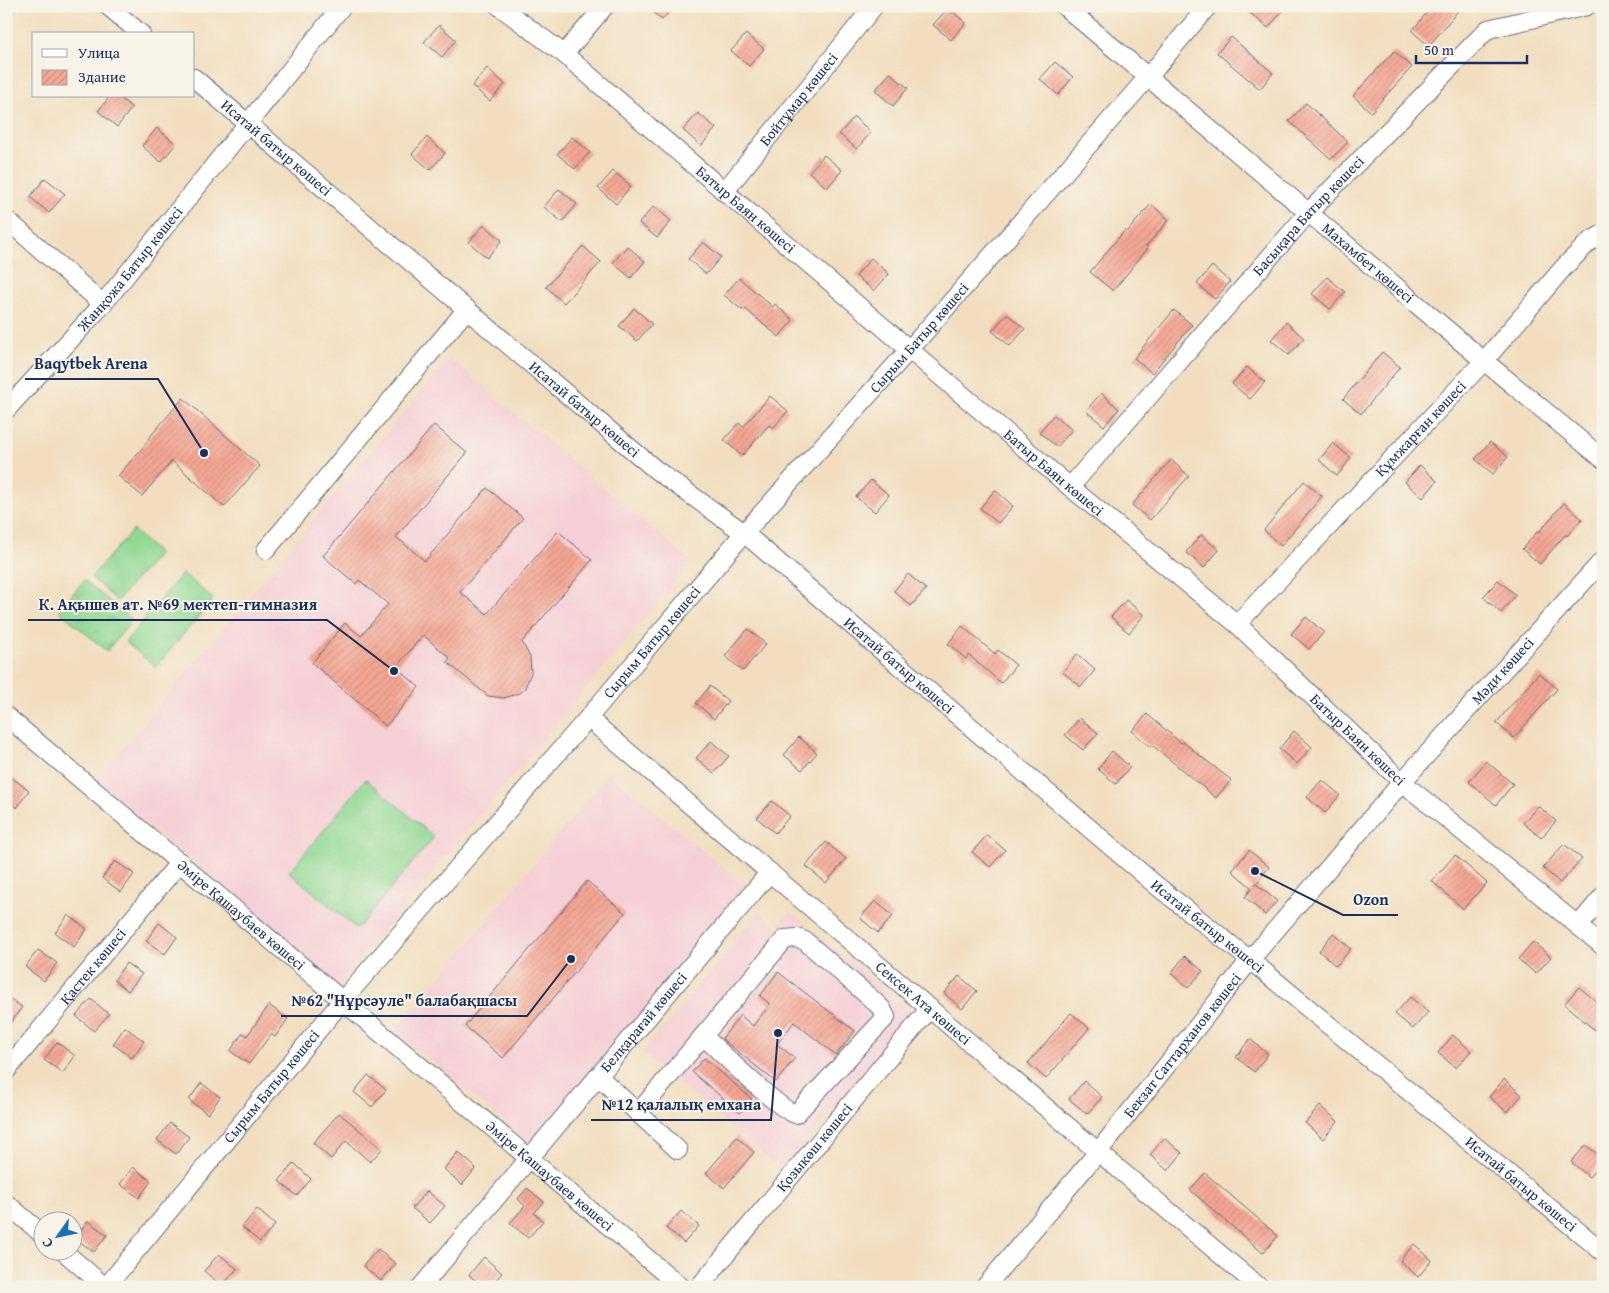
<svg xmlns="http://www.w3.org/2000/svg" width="1609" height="1293" viewBox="0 0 1609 1293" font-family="'Gentium Book Plus',serif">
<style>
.built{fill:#f6cfd6}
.park{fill:url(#park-tufts);stroke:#568478}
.garden{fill:#90d893;stroke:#568478}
.building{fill:url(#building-hatch)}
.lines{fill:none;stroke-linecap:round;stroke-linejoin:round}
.minor-casing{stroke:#666c80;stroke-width:20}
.minor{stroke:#fff;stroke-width:18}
.labels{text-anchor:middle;stroke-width:4;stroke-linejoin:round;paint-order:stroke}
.street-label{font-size:15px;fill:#1b2f5e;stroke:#f7f3e8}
.leader{fill:none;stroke:#1b2f5e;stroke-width:2}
.callout-dot{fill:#1b2f5e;stroke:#f7f3e8;stroke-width:2}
.callout-label{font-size:16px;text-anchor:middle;font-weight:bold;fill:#1b2f5e;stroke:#f7f3e8;stroke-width:4;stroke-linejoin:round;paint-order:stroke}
</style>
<defs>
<pattern id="park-tufts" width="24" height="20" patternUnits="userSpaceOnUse" patternTransform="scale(1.25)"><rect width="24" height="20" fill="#90d893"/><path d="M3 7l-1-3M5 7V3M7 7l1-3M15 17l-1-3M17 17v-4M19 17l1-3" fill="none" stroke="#7cba81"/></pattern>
<pattern id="building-hatch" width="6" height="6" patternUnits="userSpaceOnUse" patternTransform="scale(1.25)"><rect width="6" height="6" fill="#f5a693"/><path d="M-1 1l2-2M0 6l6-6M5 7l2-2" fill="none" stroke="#d18f81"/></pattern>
</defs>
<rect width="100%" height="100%" fill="#f7f3e8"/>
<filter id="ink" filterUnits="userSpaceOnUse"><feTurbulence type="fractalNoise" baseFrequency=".02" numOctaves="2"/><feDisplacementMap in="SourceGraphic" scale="10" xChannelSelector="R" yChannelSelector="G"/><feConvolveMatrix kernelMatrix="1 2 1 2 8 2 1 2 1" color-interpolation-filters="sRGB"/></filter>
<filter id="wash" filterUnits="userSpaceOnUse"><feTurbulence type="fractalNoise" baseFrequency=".0096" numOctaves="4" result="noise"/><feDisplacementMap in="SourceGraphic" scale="20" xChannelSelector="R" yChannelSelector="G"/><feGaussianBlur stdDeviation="1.12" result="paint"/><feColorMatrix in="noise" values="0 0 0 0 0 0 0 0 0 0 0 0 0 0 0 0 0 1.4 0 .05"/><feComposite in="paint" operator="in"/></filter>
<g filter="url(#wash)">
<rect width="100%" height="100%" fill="#f2debf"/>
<g class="built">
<path d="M449 358 692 562 338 985 95 781Z"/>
<path d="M609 773 747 887 532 1145 395 1031Z"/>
<path d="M790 911 913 1014 783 1171 642 1053 759 912 777 926Z"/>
</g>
<path class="park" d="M84 580 132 620 107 651 59 611Z"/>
<g class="garden">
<path d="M133 530 159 554 117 601 91 577Z"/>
<path d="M183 573 213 599 156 667 125 642Z"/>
<path d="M366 779 434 837 357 929 289 872Z"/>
</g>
<g id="blocks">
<g class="building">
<path d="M646 6H674L662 20Z"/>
<path d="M1242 6H1287L1268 28Z"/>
<path d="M1432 6H1462L1429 46 1412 31Z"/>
<path d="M948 8 966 23 951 40 933 25Z"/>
<path d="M439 25 456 40 442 57 424 42Z"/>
<path d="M746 34 764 49 749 66 731 51Z"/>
<path d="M1231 37 1273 73 1260 89 1217 53Z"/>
<path d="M1394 51 1412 67 1371 112 1353 96Z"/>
<path d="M1055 62 1073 77 1058 95 1040 79Z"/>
<path d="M487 68 505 84 490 101 472 86Z"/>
<path d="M890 73 908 88 893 106 875 90Z"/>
<path d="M110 96H118L132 108 117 127 98 111Z"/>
<path d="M1306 103 1348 142 1331 159 1289 121Z"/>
<path d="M698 113 716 128 701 146 683 130Z"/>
<path d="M854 117 871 132 857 149 839 134Z"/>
<path d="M157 128 176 144 161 162 142 146Z"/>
<path d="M427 137 445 153 430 170 412 154Z"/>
<path d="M572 137 590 152 575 169 557 154Z"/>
<path d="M824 155 842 170 827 188 809 172Z"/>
<path d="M613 171 631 186 616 204 598 188Z"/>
<path d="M45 178 65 194 49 213 30 197Z"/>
<path d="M559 189 577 204 562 222 544 207Z"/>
<path d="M1151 204 1169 220 1146 246 1148 248 1113 291 1090 272 1125 230 1127 232Z"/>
<path d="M654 206 671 221 657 238 639 223Z"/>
<path d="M484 225 502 240 487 258 469 242Z"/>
<path d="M703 242 721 257 706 274 688 259Z"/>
<path d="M583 246 601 262 564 303 546 287Z"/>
<path d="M627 246 645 261 631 278 613 263Z"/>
<path d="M871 258 889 274 874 291 856 276Z"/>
<path d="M1212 266 1230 282 1215 299 1197 284Z"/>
<path d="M1327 277 1345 292 1330 309 1312 294Z"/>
<path d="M739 278 773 307 775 304 793 320 779 337 744 308 742 310 724 295Z"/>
<path d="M634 308 652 324 637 341 619 326Z"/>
<path d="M1174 310 1192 325 1152 373 1134 358Z"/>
<path d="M1007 314 1025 329 1010 346 992 331Z"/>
<path d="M1286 322 1304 338 1289 355 1271 340Z"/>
<path d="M1382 352 1400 367 1361 414 1343 399Z"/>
<path d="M1247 367 1265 382 1250 399 1232 384Z"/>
<path d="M1101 393 1119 409 1104 426 1086 411Z"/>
<path d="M770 396 788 411 773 428 769 425 742 456 724 440 739 423 743 427Z"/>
<path d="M183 398 260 466 224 507 172 461 142 496 118 476 149 440 148 439Z"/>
<path d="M1054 415 1072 430 1057 447 1039 432Z"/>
<path d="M434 425 467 453 396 537 425 561 487 488 523 518 460 592 487 614 558 531 592 560 522 642 530 657 531 673 525 688 519 693 504 698 488 696 447 662 450 658 423 635 396 667 419 687 386 726 312 663 345 623 361 636 388 604 359 580 356 584 323 556Z"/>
<path d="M1490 442 1508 457 1493 474 1475 459Z"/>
<path d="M1333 443 1351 458 1337 476 1319 460Z"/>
<path d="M1171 460 1189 476 1150 520 1132 505Z"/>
<path d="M1420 465 1437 481 1423 498 1405 482Z"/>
<path d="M871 480 889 495 875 512 856 497Z"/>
<path d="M1304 481 1322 496 1281 546 1264 530Z"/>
<path d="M995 490 1013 506 998 523 980 508Z"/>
<path d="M1564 503 1582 519 1567 536 1565 535 1540 564 1522 549 1537 532 1538 533Z"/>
<path d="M1201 535 1219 550 1204 568 1186 552Z"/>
<path d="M908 574 926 589 911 606 894 591Z"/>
<path d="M1498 580 1516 595 1501 613 1483 597Z"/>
<path d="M1126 600 1144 615 1129 633 1111 617Z"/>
<path d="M1306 617 1324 632 1309 649 1291 634Z"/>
<path d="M962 626 995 654 998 650 1016 665 1001 683 969 655 966 659 948 644Z"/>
<path d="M748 629 766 644 743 671 725 656Z"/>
<path d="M1077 654 1095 670 1081 687 1063 672Z"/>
<path d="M1539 673 1557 689 1514 738 1496 723Z"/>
<path d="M710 686 728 701 714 719 696 703Z"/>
<path d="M1147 714 1181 743 1183 742 1231 780 1216 798 1152 745 1150 747 1132 731Z"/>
<path d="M1080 718 1098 733 1083 750 1065 735Z"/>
<path d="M1294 731 1312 747 1297 764 1279 749Z"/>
<path d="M799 737 817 753 802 770 784 755Z"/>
<path d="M711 741 729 756 714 773 696 758Z"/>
<path d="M1112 751 1130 767 1116 784 1098 769Z"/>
<path d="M1486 761 1513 784 1496 805 1469 782Z"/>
<path d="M6 774 29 790 17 808 6 800Z"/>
<path d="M1322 780 1340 795 1325 813 1307 797Z"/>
<path d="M772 801 790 816 775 833 757 818Z"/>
<path d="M1538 806 1556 821 1541 838 1523 823Z"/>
<path d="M987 835 1005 850 990 867 972 852Z"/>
<path d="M826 842 846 859 826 883 806 866Z"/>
<path d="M1564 844 1582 859 1560 883 1543 868Z"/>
<path d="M1249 850 1269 867 1255 885 1256 884 1277 901 1265 915 1245 897 1252 888 1232 871Z"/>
<path d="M1455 855 1487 883 1463 909 1432 881Z"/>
<path d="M115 861 134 874 121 892 102 878Z"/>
<path d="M587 881 625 913 503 1058 465 1026Z"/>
<path d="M875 901 893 916 878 933 860 918Z"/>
<path d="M68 915 87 929 74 947 55 933Z"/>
<path d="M159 923 177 937 165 954 146 941Z"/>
<path d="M1333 933 1351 949 1336 966 1319 951Z"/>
<path d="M1533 942 1551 957 1536 974 1518 959Z"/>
<path d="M38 950 57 963 44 981 25 967Z"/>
<path d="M1185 956 1203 971 1188 988 1171 973Z"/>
<path d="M126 963 142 974 128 991 114 980Z"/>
<path d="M778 972 855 1031 836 1055 794 1022 777 1044 795 1058 776 1082 722 1039 740 1015 753 1026 770 1004 760 996Z"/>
<path d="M959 976 977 991 962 1009 944 993Z"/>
<path d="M1579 987 1603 1007V1037L1564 1004Z"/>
<path d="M6 996 22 1007 6 1029Z"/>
<path d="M1410 997 1428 1012 1413 1029 1395 1014Z"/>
<path d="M91 999 109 1014 94 1031 76 1016Z"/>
<path d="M269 1005 288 1019 275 1037 271 1034 249 1064 230 1051 243 1033 247 1036Z"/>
<path d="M1071 1013 1089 1028 1046 1079 1028 1063Z"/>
<path d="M125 1027 144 1041 132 1058 113 1044Z"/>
<path d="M1453 1035 1471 1051 1456 1068 1438 1053Z"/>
<path d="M1250 1039 1268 1054 1254 1072 1236 1057Z"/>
<path d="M57 1042 75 1056 63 1073 44 1060Z"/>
<path d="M704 1058 752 1099 740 1113 692 1072Z"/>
<path d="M368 1075 386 1090 372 1107 354 1092Z"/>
<path d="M1504 1079 1522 1095 1507 1112 1489 1097Z"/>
<path d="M1084 1081 1102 1097 1087 1114 1069 1099Z"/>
<path d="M201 1083 220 1097 208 1114 189 1100Z"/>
<path d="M1320 1106 1338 1121 1323 1139 1305 1123Z"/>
<path d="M339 1113 382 1149 370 1162 346 1141 331 1159 313 1143Z"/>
<path d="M170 1123 189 1137 176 1154 157 1140Z"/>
<path d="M737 1137 754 1152 724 1188 706 1173Z"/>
<path d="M1164 1138 1182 1153 1168 1171 1150 1155Z"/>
<path d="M1586 1145 1603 1159V1161L1589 1177 1571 1162Z"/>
<path d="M458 1152 476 1168 462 1185 444 1169Z"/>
<path d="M294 1163 311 1179 297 1196 279 1181Z"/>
<path d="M133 1167 151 1181 139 1198 120 1184Z"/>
<path d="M1205 1173 1278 1236 1263 1253 1190 1190Z"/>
<path d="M527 1188 544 1202 534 1213 543 1221 528 1238 510 1223 525 1206 518 1199Z"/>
<path d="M427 1191 445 1206 430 1223 412 1208Z"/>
<path d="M257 1209 275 1225 260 1242 242 1227Z"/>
<path d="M681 1211 699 1226 684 1243 666 1228Z"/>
<path d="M88 1221 107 1235 94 1252 75 1238Z"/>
<path d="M1414 1244 1432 1260 1418 1277 1400 1261Z"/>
<path d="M378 1249 396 1264 381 1281 363 1266Z"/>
<path d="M219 1254 237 1269 222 1286 204 1271Z"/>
<path d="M484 1257 502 1273 490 1287H483L469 1275Z"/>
</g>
</g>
</g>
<g filter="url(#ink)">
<use href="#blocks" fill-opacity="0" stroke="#666c80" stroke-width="1"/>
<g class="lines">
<defs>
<g id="minor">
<path d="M108 6 141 34"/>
<path id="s1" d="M499 6 564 54 1070 487 1237 624 1402 782 1603 946"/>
<path id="s2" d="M1064 6 1484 361 1603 459"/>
<path d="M564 54 605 6"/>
<path id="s3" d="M194 78 656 470 744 533 1157 886 1250 960 1603 1252"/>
<path id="s4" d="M724 192 874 6"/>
<path d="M6 219 103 304"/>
<path id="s5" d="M6 410 103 304 342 6"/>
<path id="s6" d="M1070 487 1309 212 1488 29 1587 6"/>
<path d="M266 550 467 309"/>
<path id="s7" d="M1237 624 1484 361 1564 267 1589 242 1603 234"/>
<path id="s8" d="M6 716 681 1287"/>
<path id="s9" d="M588 718 1090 1145 1259 1287"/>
<path d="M1578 926 1603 896"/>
<path id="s10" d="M6 1071 180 862"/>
<path d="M598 1076 678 1150"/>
<path d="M638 1113 785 939 797 938 805 941 875 1002 882 1009 886 1017 796 1114C781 1112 719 1050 703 1036"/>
<path d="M6 1203 42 1234"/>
<path d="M62 1250 105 1287"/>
<path id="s11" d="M106 1287 342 1001 588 718 744 533 910 349 1148 77 1208 6"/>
<path id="s12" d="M421 1287 770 872"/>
<path id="s13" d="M699 1287 930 1008"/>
<path id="s14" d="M985 1287 1098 1152 1250 960 1402 782 1603 560"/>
</g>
</defs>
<use href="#minor" class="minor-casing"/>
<use href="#minor" class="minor"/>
</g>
</g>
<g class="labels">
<g class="street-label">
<text dy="5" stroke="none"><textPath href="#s4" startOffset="119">Бойтұмар көшесі</textPath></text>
<text dy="5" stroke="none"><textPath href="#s3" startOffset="108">Исатай батыр көшесі</textPath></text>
<text dy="5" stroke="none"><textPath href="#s1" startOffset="320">Батыр Баян көшесі</textPath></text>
<text dy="5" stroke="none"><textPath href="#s6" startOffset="361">Басықара Батыр көшесі</textPath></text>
<text dy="5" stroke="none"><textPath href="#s2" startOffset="398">Махамбет көшесі</textPath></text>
<text dy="5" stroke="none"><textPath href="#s5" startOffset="188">Жанқожа Батыр көшесі</textPath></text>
<text dy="5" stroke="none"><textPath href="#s11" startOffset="1250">Сырым Батыр көшесі</textPath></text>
<text dy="5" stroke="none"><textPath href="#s3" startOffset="512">Исатай батыр көшесі</textPath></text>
<text dy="5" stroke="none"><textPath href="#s7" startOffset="268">Құмжарған көшесі</textPath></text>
<text dy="5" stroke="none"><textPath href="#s1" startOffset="725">Батыр Баян көшесі</textPath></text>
<text dy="5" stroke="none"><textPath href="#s11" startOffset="845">Сырым Батыр көшесі</textPath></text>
<text dy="5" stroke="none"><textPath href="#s3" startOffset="918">Исатай батыр көшесі</textPath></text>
<text dy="5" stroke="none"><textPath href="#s14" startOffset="805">Мәди көшесі</textPath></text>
<text dy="5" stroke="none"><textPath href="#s1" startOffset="1130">Батыр Баян көшесі</textPath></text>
<text dy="5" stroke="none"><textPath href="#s8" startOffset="308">Әміре Қашаубаев көшесі</textPath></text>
<text dy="5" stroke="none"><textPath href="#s3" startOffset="1322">Исатай батыр көшесі</textPath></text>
<text dy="5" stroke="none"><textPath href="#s10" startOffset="136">Қастек көшесі</textPath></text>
<text dy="5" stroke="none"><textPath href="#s9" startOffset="440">Сексек Ата көшесі</textPath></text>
<text dy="5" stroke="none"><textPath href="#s12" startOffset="346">Белқарағай көшесі</textPath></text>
<text dy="5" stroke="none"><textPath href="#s14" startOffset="312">Бекзат Саттарханов көшесі</textPath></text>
<text dy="5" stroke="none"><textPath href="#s11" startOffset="260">Сырым Батыр көшесі</textPath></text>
<text dy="5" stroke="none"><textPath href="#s13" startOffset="181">Қозыкөш көшесі</textPath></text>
<text dy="5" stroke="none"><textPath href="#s8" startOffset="712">Әміре Қашаубаев көшесі</textPath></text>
<text dy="5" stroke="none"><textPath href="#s3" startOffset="1728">Исатай батыр көшесі</textPath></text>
</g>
</g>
<path class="leader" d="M204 453L158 379H25M394 671L327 620H28M1255 871L1343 915H1398M571 959L527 1016H281M778 1033L771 1120H591"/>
<g class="callout-dot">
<circle cx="204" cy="453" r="5"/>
<circle cx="394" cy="671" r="5"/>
<circle cx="1255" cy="871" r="5"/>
<circle cx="571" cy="959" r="5"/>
<circle cx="778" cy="1033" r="5"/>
</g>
<g class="callout-label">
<text x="91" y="369">Baqytbek Arena</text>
<text x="178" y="610">К. Ақышев ат. №69 мектеп-гимназия</text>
<text x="1371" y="905">Ozon</text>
<text x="404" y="1006">№62 "Нұрсәуле" балабақшасы</text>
<text x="681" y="1110">№12 қалалық емхана</text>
</g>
<rect width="1609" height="1293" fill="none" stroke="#f7f3e8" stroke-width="25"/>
<rect x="32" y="32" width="162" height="65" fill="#f7f3e8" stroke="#9fa5b1"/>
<rect x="42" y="49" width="25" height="8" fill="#ffffff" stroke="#9fa5b1"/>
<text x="78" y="58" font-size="15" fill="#1b2f5e">Улица</text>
<rect x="42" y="70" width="25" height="15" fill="url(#building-hatch)" stroke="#9fa5b1"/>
<text x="78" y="82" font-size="15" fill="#1b2f5e">Здание</text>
<g transform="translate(58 1236) rotate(237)"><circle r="24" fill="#f7f3e8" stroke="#9fa5b1"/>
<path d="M0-4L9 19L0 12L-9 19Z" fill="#1f6fb2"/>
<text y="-8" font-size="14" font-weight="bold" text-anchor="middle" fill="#1b2f5e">С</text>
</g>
<path d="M1416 55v8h111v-8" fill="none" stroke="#1b2f5e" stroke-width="2.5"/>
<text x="1424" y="55" font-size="15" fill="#1b2f5e" stroke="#f7f3e8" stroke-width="4" paint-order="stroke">50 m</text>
</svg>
